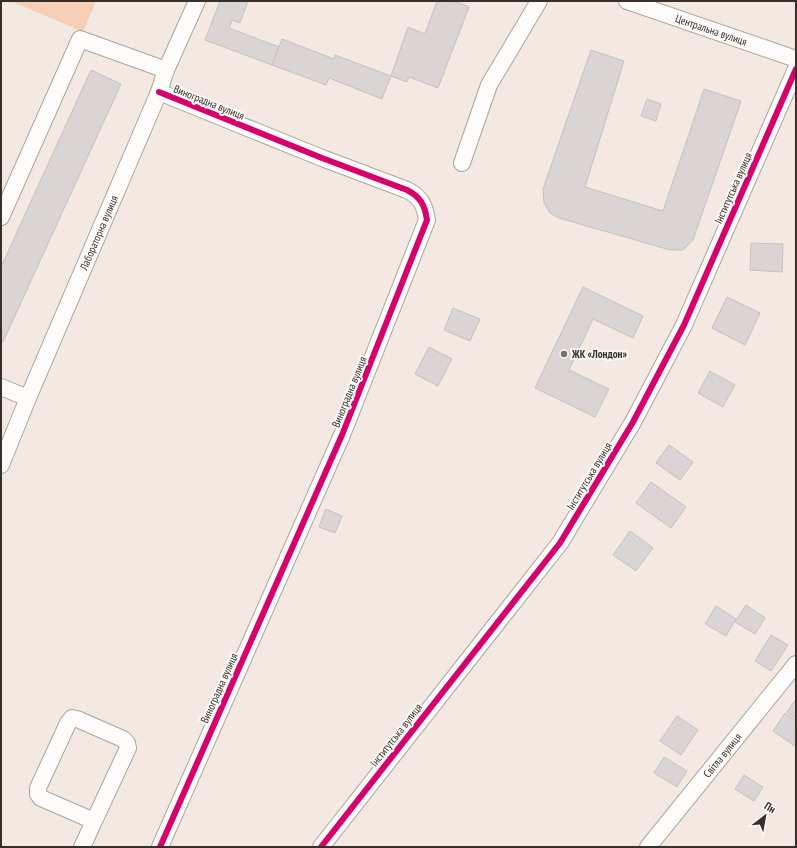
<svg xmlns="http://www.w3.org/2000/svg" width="797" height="848" viewBox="0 0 797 848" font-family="'PT Sans Narrow',sans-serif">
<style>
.green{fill:#f4cfb6}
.building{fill:#dad4d4;stroke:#c5c1c1}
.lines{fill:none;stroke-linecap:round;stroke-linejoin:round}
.minor-casing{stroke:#aca49e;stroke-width:18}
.minor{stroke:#fdfcfb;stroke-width:16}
.cycleway-casing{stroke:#fcf8f6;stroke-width:8}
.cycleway{stroke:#d6006c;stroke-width:6}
.poi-dot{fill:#79706a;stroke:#fcf8f6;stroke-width:1.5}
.labels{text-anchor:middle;stroke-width:4;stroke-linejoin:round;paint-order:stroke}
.street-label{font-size:11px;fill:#372f2a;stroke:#fcf8f6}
.poi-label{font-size:11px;font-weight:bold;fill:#372f2a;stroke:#fcf8f6;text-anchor:start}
</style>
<rect width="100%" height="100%" fill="#f4e9e2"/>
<path class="green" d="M11 1H96L83 32Z"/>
<g class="building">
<path d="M220 1H248L240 23 232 20 229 28 279 47 272 65 205 40Z"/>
<path d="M437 1H454L469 7 438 88 409 77 407 82 391 76 408 27 425 34Z"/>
<path d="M282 39 334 59 335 55 391 76 382 99 329 78 326 85 272 65Z"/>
<path d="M591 50 624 61 585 187 663 211 704 89 741 101 693 240 683 250H670L559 218 550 213 544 203 543 189Z"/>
<path d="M91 70 121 84 3 342 1 341V267Z"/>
<path d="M647 99 661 104 656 121 641 116Z"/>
<path d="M751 243 783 244 782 272 750 270Z"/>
<path d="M583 287 643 316 633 338 593 319 569 370 609 389 595 417 535 388Z"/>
<path d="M727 297 760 313 745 345 712 328Z"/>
<path d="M453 308 480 319 470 341 444 330Z"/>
<path d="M429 347 452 359 438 386 415 374Z"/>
<path d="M710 371 735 385 723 407 698 393Z"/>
<path d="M669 445 693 462 680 480 656 463Z"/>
<path d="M651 482 686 507 671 528 636 503Z"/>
<path d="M326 509 342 516 335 533 319 527Z"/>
<path d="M630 531 653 548 636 571 613 555Z"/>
<path d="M746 605 765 618 755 634 735 622Z"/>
<path d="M716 606 736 619 726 636 705 624Z"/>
<path d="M771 635 788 645 771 671 755 661Z"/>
<path d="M796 699V719L787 712Z"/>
<path d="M785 713 796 721V747L773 731Z"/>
<path d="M677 716 698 730 681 755 660 741Z"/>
<path d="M664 757 687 771 677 787 654 773Z"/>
<path d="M744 775 763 787 754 801 735 789Z"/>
</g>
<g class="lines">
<defs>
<g id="minor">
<path id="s1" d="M627 1 796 59"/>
<path d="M159 92 322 158 407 190C421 197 425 206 427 220L342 435 160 847"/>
<path d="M462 163 489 85 539 1"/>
<path d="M1 217 80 39 166 70"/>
<path d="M1 387 28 398"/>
<path id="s2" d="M1 465 28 398 159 92 166 70 197 1"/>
<path d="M82 847 128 748 127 743 123 739 77 719 72 718 68 723 38 788V794L41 798 94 821"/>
<path d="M321 847 560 543 633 422 684 325 796 69"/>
<path id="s3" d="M648 847 796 664"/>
</g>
</defs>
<use href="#minor" class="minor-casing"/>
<use href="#minor" class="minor"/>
<defs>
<g id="cycleway">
<path d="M159 92 322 158 407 190C421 197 425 206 427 220L342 435 160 847"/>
<path d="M321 847 560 543 633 422 684 325 796 69"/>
</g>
</defs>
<use href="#cycleway" class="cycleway-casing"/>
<use href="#cycleway" class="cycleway"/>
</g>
<circle class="poi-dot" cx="564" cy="354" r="4"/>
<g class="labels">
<g class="street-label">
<text dy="4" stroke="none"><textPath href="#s1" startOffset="89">Центральна вулиця</textPath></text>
<text transform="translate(209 102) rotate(22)" y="4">Виноградна вулиця</text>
<text transform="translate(733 188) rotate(-66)" y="4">Інститутська вулиця</text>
<text dy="4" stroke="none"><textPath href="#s2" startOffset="252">Лабораторна вулиця</textPath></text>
<text transform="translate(349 392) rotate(-68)" y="4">Виноградна вулиця</text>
<text transform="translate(589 476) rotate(-59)" y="4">Інститутська вулиця</text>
<text transform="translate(219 688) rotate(-66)" y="4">Виноградна вулиця</text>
<text transform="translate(396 735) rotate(-52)" y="4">Інститутська вулиця</text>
<text dy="4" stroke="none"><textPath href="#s3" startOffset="118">Світла вулиця</textPath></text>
</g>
<g class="poi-label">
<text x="572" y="358">ЖК «Лондон»</text>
</g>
</g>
<rect width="797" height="848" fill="none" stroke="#372f2a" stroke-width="4"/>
<g transform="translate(765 816) rotate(31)" stroke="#fcf8f6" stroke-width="3" paint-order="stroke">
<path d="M0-3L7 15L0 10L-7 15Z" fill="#372f2a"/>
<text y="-6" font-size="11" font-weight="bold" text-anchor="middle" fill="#372f2a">Пн</text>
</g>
</svg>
